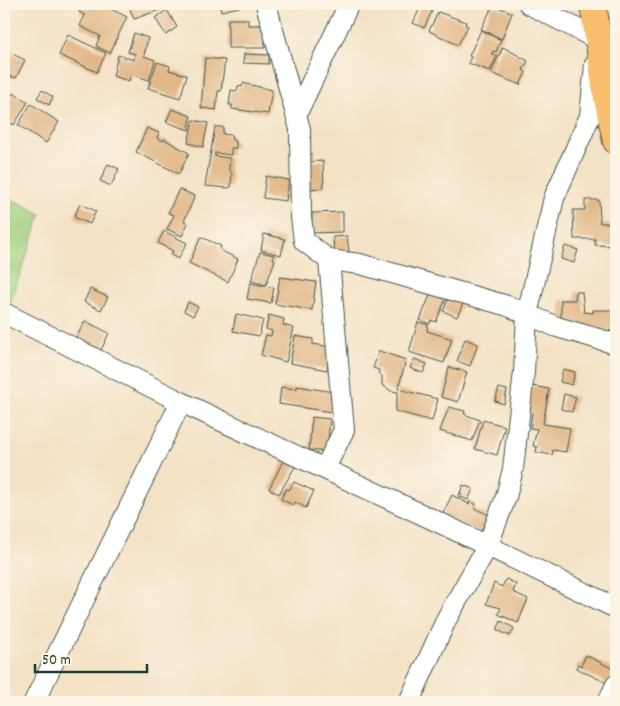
<svg xmlns="http://www.w3.org/2000/svg" width="620" height="706" viewBox="0 0 620 706" font-family="Dekko,sans-serif">
<style>
.green{fill:#9dce7d;stroke:#5e8658}
.building{fill:#e2b889}
.lines{fill:none;stroke-linecap:round;stroke-linejoin:round}
.minor-casing{stroke:#3f564a;stroke-width:22}
.major-casing{stroke:#3f564a;stroke-width:28}
.minor{stroke:#fff;stroke-width:20}
.major{stroke:#f9be6d;stroke-width:26}
</style>
<rect width="100%" height="100%" fill="#fcf5e5"/>
<filter id="ink" filterUnits="userSpaceOnUse"><feTurbulence type="fractalNoise" baseFrequency=".02" numOctaves="2"/><feDisplacementMap in="SourceGraphic" scale="10" xChannelSelector="R" yChannelSelector="G"/><feConvolveMatrix kernelMatrix="1 2 1 2 8 2 1 2 1" color-interpolation-filters="sRGB"/></filter>
<filter id="wash" filterUnits="userSpaceOnUse"><feTurbulence type="fractalNoise" baseFrequency=".0096" numOctaves="4" result="noise"/><feDisplacementMap in="SourceGraphic" scale="20" xChannelSelector="R" yChannelSelector="G"/><feGaussianBlur stdDeviation="1.12" result="paint"/><feColorMatrix in="noise" values="0 0 0 0 0 0 0 0 0 0 0 0 0 0 0 0 0 1.4 0 .05"/><feComposite in="paint" operator="in"/></filter>
<g filter="url(#wash)">
<rect width="100%" height="100%" fill="#f4e2c6"/>
<path class="green" d="M4 195 41 214 7 312 4 310Z"/>
<g id="blocks">
<g class="building">
<path d="M83 4H106L112 7 111 9 127 17 110 53 96 46 100 36 80 26 85 15 79 12Z"/>
<path d="M128 4H160L162 9 134 19Z"/>
<path d="M220 4H248V5L221 11Z"/>
<path d="M493 5 512 13 502 39 481 29Z"/>
<path d="M421 6 432 11 424 28 413 23Z"/>
<path d="M167 10 177 27 166 35 155 18Z"/>
<path d="M438 12 466 22 465 25 468 26 458 45 429 31Z"/>
<path d="M228 19H248V25H265V48H228Z"/>
<path d="M481 30 501 40 496 52 493 51 492 54 497 56 490 71 468 63 471 57 469 56Z"/>
<path d="M134 33 148 38 144 56 155 60 149 80 131 74 129 81 113 76 118 55 134 60 135 54 128 52Z"/>
<path d="M68 35 106 53 97 72 59 55Z"/>
<path d="M503 47 528 61 523 70 526 72 520 85 491 73Z"/>
<path d="M4 50 25 60 16 78 4 75Z"/>
<path d="M244 54 269 55V64L243 63Z"/>
<path d="M205 58 225 60 221 91H218L216 110 201 108Z"/>
<path d="M157 62 170 66 169 70 187 75 180 98 148 88Z"/>
<path d="M243 83 272 90 268 114 232 109V105H229L231 90 237 91 238 86 242 87Z"/>
<path d="M42 90 53 97 49 105 37 98Z"/>
<path d="M13 93 28 102 14 125 4 119V109Z"/>
<path d="M31 104 59 122 46 143 18 125Z"/>
<path d="M172 109 191 116 189 130 166 122Z"/>
<path d="M193 120 208 123 203 147 188 143Z"/>
<path d="M215 127H223V134L231 135 232 140 236 141V148H231V155L215 153V156L230 158 229 169 232 174 231 187 227 188 205 186Z"/>
<path d="M147 128 159 133 157 138 163 141 164 139 189 153 179 174 136 152Z"/>
<path d="M323 161 324 188 307 189 306 162Z"/>
<path d="M108 164 119 169 111 186 100 181Z"/>
<path d="M266 176 289 180 286 201 263 198Z"/>
<path d="M179 189 195 196 184 221 188 223 182 236 167 229 174 215 168 213Z"/>
<path d="M585 200H599L600 223H616V246L595 245V239H574L573 210H585Z"/>
<path d="M80 204 96 211 90 224 74 217Z"/>
<path d="M343 212V232L312 233V213Z"/>
<path d="M164 231 187 243 178 259 171 255 173 251 158 243Z"/>
<path d="M264 234 285 239 281 255 261 250Z"/>
<path d="M347 236 349 252H334L333 237Z"/>
<path d="M201 237 221 246 220 250 238 259 228 282 189 263Z"/>
<path d="M565 246 578 250 574 263 561 259Z"/>
<path d="M260 252 274 255 273 259 275 260 266 285 251 281Z"/>
<path d="M280 277 316 282 312 310 275 304Z"/>
<path d="M250 283 274 288 271 303 247 299Z"/>
<path d="M90 289 108 297 101 310 84 302Z"/>
<path d="M432 290 447 296 436 322 431 320 430 324 420 320Z"/>
<path d="M576 292H582L584 312 593 313V310H614V331L589 330 561 322V300H575Z"/>
<path d="M450 295 464 301 457 317 443 311Z"/>
<path d="M188 302 198 307 193 316 184 311Z"/>
<path d="M236 314 263 320 259 336 233 331Z"/>
<path d="M269 315 284 319 283 325 294 328 286 362 261 355 266 335 271 336 272 331 266 329Z"/>
<path d="M85 321 109 333 101 350 76 338Z"/>
<path d="M418 322 428 325 427 331 452 339 444 363 409 352Z"/>
<path d="M295 336 313 339V344L331 347 327 370 290 363Z"/>
<path d="M465 339 478 344 470 366 457 361Z"/>
<path d="M379 351 406 360 398 389 438 399 432 421 395 411 398 392 391 391 382 385V376L378 373 379 370 373 368Z"/>
<path d="M414 359 427 364 423 373 410 368Z"/>
<path d="M449 367 467 372 458 402 441 397Z"/>
<path d="M563 369 575 372 572 385 560 382Z"/>
<path d="M297 386 334 392 331 412 279 404 281 387 297 389Z"/>
<path d="M532 386 549 389 543 424 570 428 566 452 553 450 552 455 536 452 537 447 533 446 537 429 530 428 532 413 528 412Z"/>
<path d="M499 388 507 390 504 404 495 401Z"/>
<path d="M564 394 576 397 572 412 561 409Z"/>
<path d="M449 407 465 411 464 414 480 420 472 441 440 431Z"/>
<path d="M312 417 330 419 327 452 309 450Z"/>
<path d="M483 420 505 426 497 455 475 449Z"/>
<path d="M284 459 296 465 279 494 269 489Z"/>
<path d="M294 482 314 491 306 508 295 502 293 505 281 499 286 489 289 490Z"/>
<path d="M463 485 473 489 468 500 458 496 460 493 463 495 460 493Z"/>
<path d="M452 495 469 504 470 501 476 504 474 508 489 515 480 533 442 515Z"/>
<path d="M506 579 516 584 513 592 528 599 518 623 498 614 501 608 486 604 494 583 502 587Z"/>
<path d="M501 621 514 628 510 636 497 630Z"/>
<path d="M586 655 615 670 610 680 611 685 576 668 578 664 581 666Z"/>
</g>
</g>
</g>
<g filter="url(#ink)">
<use href="#blocks" fill-opacity="0" stroke="#3f564a" stroke-width="1"/>
<g class="lines">
<defs>
<g id="minor">
<path d="M266 4 300 129 301 217 304 241 329 260 360 264 508 306 557 327 616 344"/>
<path d="M529 4 616 49"/>
<path d="M296 115 349 4"/>
<path d="M4 313 181 402 436 521 616 608"/>
<path d="M325 468 344 430 329 260"/>
<path d="M34 702 181 402"/>
<path d="M409 702 447 618 487 547 506 497 513 469 524 372 527 315 554 198 590 116 595 64"/>
<path d="M608 702 616 685"/>
</g>
<path id="major" d="M593 4 607 98 616 141"/>
</defs>
<use href="#minor" class="minor-casing"/>
<use href="#major" class="major-casing"/>
<use href="#minor" class="minor"/>
<use href="#major" class="major"/>
</g>
</g>
<rect width="620" height="706" fill="none" stroke="#fcf5e5" stroke-width="20"/>
<path d="M35 664v8h112v-8" fill="none" stroke="#1f3d34" stroke-width="2.5"/>
<text x="42" y="664" font-size="15" fill="#1f3d34" stroke="#fcf5e5" stroke-width="4" paint-order="stroke">50 m</text>
</svg>
